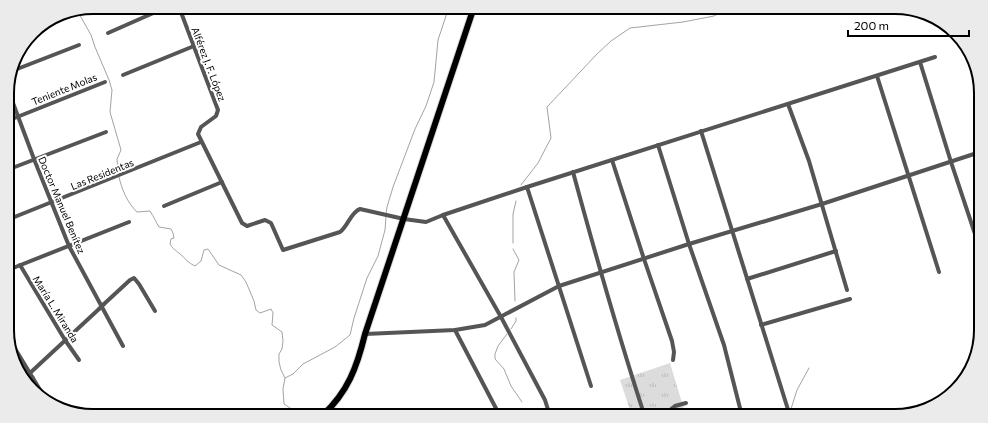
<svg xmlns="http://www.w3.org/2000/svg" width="988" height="423" viewBox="0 0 988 423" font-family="Commissioner,sans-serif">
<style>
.grass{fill:url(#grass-tufts)}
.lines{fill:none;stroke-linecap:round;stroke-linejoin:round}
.stream{stroke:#a3a3a3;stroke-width:1}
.primary-casing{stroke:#dbdbdb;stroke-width:8}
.minor{stroke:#555;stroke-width:4}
.primary{stroke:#000;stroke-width:6}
.minor-bridge{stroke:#555;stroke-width:4}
.labels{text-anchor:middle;stroke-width:4;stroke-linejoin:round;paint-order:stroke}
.street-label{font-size:10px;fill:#000;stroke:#fff}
.rim{fill:none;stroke:#000;stroke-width:2}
</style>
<defs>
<pattern id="grass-tufts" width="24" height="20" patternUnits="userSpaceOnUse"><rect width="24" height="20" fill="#dcdcdc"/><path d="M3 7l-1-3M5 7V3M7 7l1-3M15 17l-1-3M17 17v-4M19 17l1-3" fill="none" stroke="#bbb"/></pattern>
</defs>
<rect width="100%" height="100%" fill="#fff"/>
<path class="grass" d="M670 363 686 416H632L620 380Z"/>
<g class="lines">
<g class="stream">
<path d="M77 10 91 35 95 47 109 80 112 90 110 112 121 150 117 159 118 174"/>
<path d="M119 177C122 190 127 202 137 212L150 211C154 217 156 222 159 227L171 229 173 233 174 238 171 239 170 244C173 249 175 250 179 253 185 258 188 263 195 266L201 261 204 250 208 249 219 265 241 275 246 282 254 301 256 310 260 313 271 309 273 313 272 325 282 332 283 341 282 349 279 354V362L281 370 285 378 283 389 284 404 302 416"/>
<path d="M521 185 538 163 551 138 547 107 597 54 611 41 630 28 683 22 714 16 731 7"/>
<path d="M386 214 387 207 393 187 415 129 426 106 434 82 438 40 449 7"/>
<path d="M513 243V214L516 201"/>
<path d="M513 249 519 260 514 272 515 301"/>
<path d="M511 329 516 321V318"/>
<path d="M507 334 498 346 495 354V359L504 369 511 386 522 402"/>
<path d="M285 378 293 374 303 364 335 347 350 335 354 318 367 278 378 256 385 230 386 217"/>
<path d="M791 409 797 390 809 368"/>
<path d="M534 414V416"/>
</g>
<defs>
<path id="primary" d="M322 416C348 392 357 367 365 334L474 7"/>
</defs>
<use href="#primary" class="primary-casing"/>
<g class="minor">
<path d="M179 7 218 110 216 116 201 127 198 134 242 223 247 226 265 220 271 223 283 250 340 232C348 226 351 212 360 209L404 219 426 222 443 215 527 187 935 57"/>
<path d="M108 33 167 7"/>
<path d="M920 62 951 162 981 252"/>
<path d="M12 71 79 45"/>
<path d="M123 75 194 46"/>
<path d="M877 76 939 272"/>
<path d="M7 87 34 159 69 246 123 346"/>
<path d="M788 104 809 161 847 290"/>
<path d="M7 121 105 82"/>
<path d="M701 131 790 416"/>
<path d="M658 145 689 244 724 345 742 416"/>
<path d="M612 160 644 259 672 341 674 352 673 360"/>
<path d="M7 170 106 132"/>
<path d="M573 172C595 253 618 334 644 414L646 416"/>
<path d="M527 187 591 386"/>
<path d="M164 206 222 182"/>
<path d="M443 215 501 317 545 400 550 416"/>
<path d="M7 220 201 142"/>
<path d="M20 265 65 340 79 360"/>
<path d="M8 270 129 222"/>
<path d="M747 279 836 251"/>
<path d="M104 304 130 280 134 278 139 284 155 311"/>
<path d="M761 325 850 299"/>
<path d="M455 330 500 416"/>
<path d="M365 334 455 330 485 325 559 286 689 244 822 204 980 152"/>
<path d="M8 337 45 398"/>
<path d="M30 373 99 309"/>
<path d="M26 384 33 378"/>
<path d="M662 416 675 406 686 403"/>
</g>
<use href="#primary" class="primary"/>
<path class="minor-bridge" d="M99 309 104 304"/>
</g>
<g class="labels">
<g class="street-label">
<text transform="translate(209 64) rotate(69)" y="4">Alférez J. F. López</text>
<text transform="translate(64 89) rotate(-22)" y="4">Teniente Molas</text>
<text transform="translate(102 174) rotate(-22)" y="4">Las Residentas</text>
<text transform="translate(62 205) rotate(67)" y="4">Doctor Manuel Benítez</text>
<text transform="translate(56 309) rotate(58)" y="4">María L. Miranda</text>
</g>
</g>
<path d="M0 0H988V423H0ZM93 14H895A79 79 0 0 1 974 93V330A79 79 0 0 1 895 409H93A79 79 0 0 1 14 330V93A79 79 0 0 1 93 14Z" fill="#ebebeb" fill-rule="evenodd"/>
<path class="rim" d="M93 14H895A79 79 0 0 1 974 93V330A79 79 0 0 1 895 409H93A79 79 0 0 1 14 330V93A79 79 0 0 1 93 14Z"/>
<path d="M848 30v6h121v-6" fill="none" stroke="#000000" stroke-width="2"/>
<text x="854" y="30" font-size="12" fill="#000000" stroke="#ffffff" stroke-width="3" paint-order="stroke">200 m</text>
</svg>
